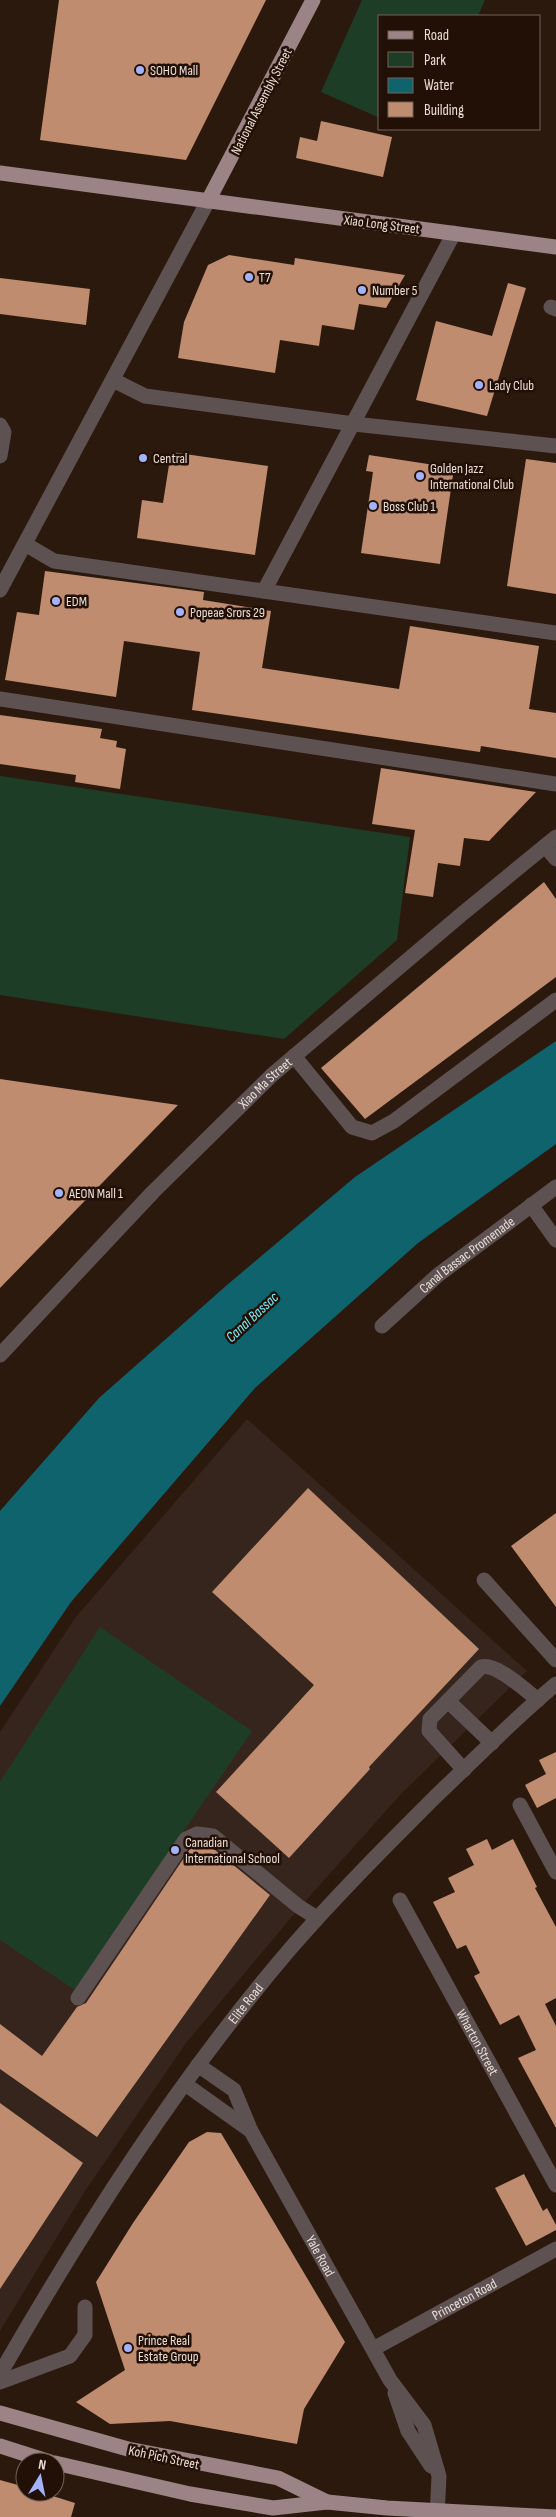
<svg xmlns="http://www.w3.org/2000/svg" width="556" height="2517" viewBox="0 0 556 2517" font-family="'Sofia Sans Condensed',sans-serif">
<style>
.education{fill:#36251d}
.green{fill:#1e3d26}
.water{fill:#0e636d}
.building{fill:#bf8c6f}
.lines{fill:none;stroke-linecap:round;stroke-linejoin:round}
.minor{stroke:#5d5152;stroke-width:15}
.major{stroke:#9c8486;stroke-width:15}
.poi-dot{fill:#a4b2fc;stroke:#221006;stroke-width:2}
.labels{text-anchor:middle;stroke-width:5;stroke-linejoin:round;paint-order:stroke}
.poi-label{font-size:14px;fill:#ebded6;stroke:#221006;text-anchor:start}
.street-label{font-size:14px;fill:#ebded6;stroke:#221006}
.water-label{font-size:15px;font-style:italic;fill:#7deefd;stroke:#221006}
</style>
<rect width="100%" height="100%" fill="#2c190e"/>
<path class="education" d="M247 1419 527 1671 401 1794 300 1907 186 2043 85 2191 0 2331V1732L75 1618Z"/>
<g class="green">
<path d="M362 0H485L478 16H380V118L321 92Z"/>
<path d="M0 776 410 837 397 940 284 1039 0 995Z"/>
<path d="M100 1627 252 1731 75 1990 0 1940V1782Z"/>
</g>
<path class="water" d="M556 1041V1144L418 1243 255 1388 71 1602 0 1706V1511L99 1398 227 1285 355 1177Z"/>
<g class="building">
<path d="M59 0H266L186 160 40 140Z"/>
<path d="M321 121 392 137 383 177 296 158 300 137 317 141Z"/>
<path d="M229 255 294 265 295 258 405 275 386 308 359 304 354 330 322 325 319 346 280 340 275 373 178 358 184 322 208 265Z"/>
<path d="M0 278 90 289 86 325 0 314Z"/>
<path d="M508 283 526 288 487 416 416 400 436 321 492 336Z"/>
<path d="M171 452 268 466 255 555 137 538 142 500 163 503Z"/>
<path d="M369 455 454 468 440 564 361 553 373 472 366 471Z"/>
<path d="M526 459 556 463V594L507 586Z"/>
<path d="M45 571 204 592 203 600 271 611 262 668 399 689 410 626 539 646 529 709 556 713V758L481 746 480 752 192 710 200 652 124 641 116 697 5 680 17 612 39 615Z"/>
<path d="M0 715 102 729 100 738 117 741 116 747 126 749 120 789 75 782 76 775 0 764Z"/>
<path d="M381 768 536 792 489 841 464 838 460 866 438 863 433 897 405 893 415 830 372 824Z"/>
<path d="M544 882 556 899V977L365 1119 321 1068Z"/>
<path d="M0 1079 178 1105 0 1288Z"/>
<path d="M308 1488 479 1649 369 1767 370 1769 289 1858 216 1792 314 1685 212 1592Z"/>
<path d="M556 1513V1607L511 1546Z"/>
<path d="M556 1752V1798L537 1808 525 1785 546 1774 539 1760Z"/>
<path d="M487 1839 492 1850 513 1839 537 1887 535 1888 556 1927V1998L545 2004 556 2026V2128L518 2058 536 2050 519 2015 500 2025 474 1976 480 1973 466 1945 457 1949 433 1902 455 1892 448 1878 474 1865 466 1849Z"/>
<path d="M198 1844 208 1845 215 1850 270 1895 97 2137 0 2069V2024L42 2056 77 2007 86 2003 192 1846Z"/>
<path d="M0 2103 83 2163 0 2289Z"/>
<path d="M207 2132 221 2133 345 2342 304 2409 297 2444 170 2421 110 2424 76 2402 125 2370 96 2282 133 2223 189 2142Z"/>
<path d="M524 2174 543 2211 547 2208 556 2225V2230L526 2246 495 2188Z"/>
<path d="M0 2480 25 2487V2492H40L75 2503 71 2517H0Z"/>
</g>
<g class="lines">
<g class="minor">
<path d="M551 307 556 309"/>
<path d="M113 380 145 396 354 424 556 446"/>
<path d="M0 425 4 432 0 456"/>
<path d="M25 544 54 561 556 633"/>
<path d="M0 590 208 201"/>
<path d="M264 591 454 233"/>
<path d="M0 699 556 784"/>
<path d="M545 846 556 859"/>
<path d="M294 1056 352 1127 372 1133 394 1121 556 1000"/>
<path d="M531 1205 556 1240"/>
<path id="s1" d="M382 1326 438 1275 556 1187"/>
<path id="s2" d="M0 1355 153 1192 272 1075 462 914 556 837"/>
<path d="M484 1580 556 1660"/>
<path d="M448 1701 492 1743"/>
<path d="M464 1770 429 1731 430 1719 481 1667C497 1663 525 1690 538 1700"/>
<path d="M520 1805 556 1872"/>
<path id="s3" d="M400 1900 556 2185"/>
<path d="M78 1998 186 1839 197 1834 213 1836 298 1906 317 1918"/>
<path id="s4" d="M198 2065 234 2090 251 2131 390 2380 424 2425 439 2476 437 2517"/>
<path d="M185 2084 251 2131"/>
<path id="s5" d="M373 2349 556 2249"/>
<path id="s6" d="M0 2374C85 2226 178 2080 290 1949 336 1896 385 1847 435 1797 475 1759 514 1719 556 1684"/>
<path d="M0 2382 70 2356 85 2335V2307"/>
<path d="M395 2393 408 2431 431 2466"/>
</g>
<g class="major">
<path d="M0 173 556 247"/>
<path d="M208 201 313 0"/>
<path d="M0 2413 128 2449 278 2478 327 2502"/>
<path d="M0 2446 50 2462"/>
<path d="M55 2463 190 2494 273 2508 327 2502 387 2508 556 2517"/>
</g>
</g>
<g class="poi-dot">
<circle cx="140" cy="70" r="5"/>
<circle cx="249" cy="277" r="5"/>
<circle cx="362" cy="290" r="5"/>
<circle cx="479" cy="385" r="5"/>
<circle cx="143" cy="458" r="5"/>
<circle cx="420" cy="476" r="5"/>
<circle cx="373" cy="506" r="5"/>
<circle cx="56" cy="601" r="5"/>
<circle cx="180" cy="612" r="5"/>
<circle cx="59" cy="1193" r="5"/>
<circle cx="175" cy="1850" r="5"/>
<circle cx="128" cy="2348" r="5"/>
</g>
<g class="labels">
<g class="poi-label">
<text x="150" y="75">SOHO Mall</text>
<text x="259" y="282">T7</text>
<text x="372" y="295">Number 5</text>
<text x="489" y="390">Lady Club</text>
<text x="153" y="463">Central</text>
<text x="430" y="473">Golden Jazz<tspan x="430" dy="16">International Club</tspan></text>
<text x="383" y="511">Boss Club 1</text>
<text x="66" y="606">EDM</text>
<text x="190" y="617">Popeae Srors 29</text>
<text x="69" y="1198">AEON Mall 1</text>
<text x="185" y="1847">Canadian<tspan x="185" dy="16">International School</tspan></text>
<text x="138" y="2345">Prince Real<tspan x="138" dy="16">Estate Group</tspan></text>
</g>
<g class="street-label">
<text transform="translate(261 101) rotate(-63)" y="5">National Assembly Street</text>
<text transform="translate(382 224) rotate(7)" y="5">Xiao Long Street</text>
<text dy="5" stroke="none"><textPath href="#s2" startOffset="380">Xiao Ma Street</textPath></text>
<text dy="5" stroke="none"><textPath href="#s1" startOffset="111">Canal Bassac Promenade</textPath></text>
<text dy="5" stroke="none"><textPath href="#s6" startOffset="445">Elite Road</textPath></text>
<text dy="5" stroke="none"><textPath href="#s3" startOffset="162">Wharton Street</textPath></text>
<text dy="5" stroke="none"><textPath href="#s4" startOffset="231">Yale Road</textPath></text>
<text dy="5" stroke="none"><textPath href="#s5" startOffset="104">Princeton Road</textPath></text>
<text transform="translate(164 2457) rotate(12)" y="5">Koh Pich Street</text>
</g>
<g class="water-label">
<text transform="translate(252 1317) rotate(-43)" y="5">Canal Bassac</text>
</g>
</g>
<rect x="378" y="15" width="162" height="115" fill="#221006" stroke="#726259"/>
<rect x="388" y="31" width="25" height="8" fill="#9c8486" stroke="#726259"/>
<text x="424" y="40" font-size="15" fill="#ebded6">Road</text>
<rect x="388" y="52" width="25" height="15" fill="#1e3d26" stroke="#726259"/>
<text x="424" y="65" font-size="15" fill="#ebded6">Park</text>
<rect x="388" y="78" width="25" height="15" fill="#0e636d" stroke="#726259"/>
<text x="424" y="90" font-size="15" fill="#ebded6">Water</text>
<rect x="388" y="102" width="25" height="15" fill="#bf8c6f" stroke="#726259"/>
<text x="424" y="115" font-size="15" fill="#ebded6">Building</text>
<g transform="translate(40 2477) rotate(10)"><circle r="24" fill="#221006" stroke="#726259"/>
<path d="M0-4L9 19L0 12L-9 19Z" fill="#a4b2fc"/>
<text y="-8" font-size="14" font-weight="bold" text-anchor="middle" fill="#ebded6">N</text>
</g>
</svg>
